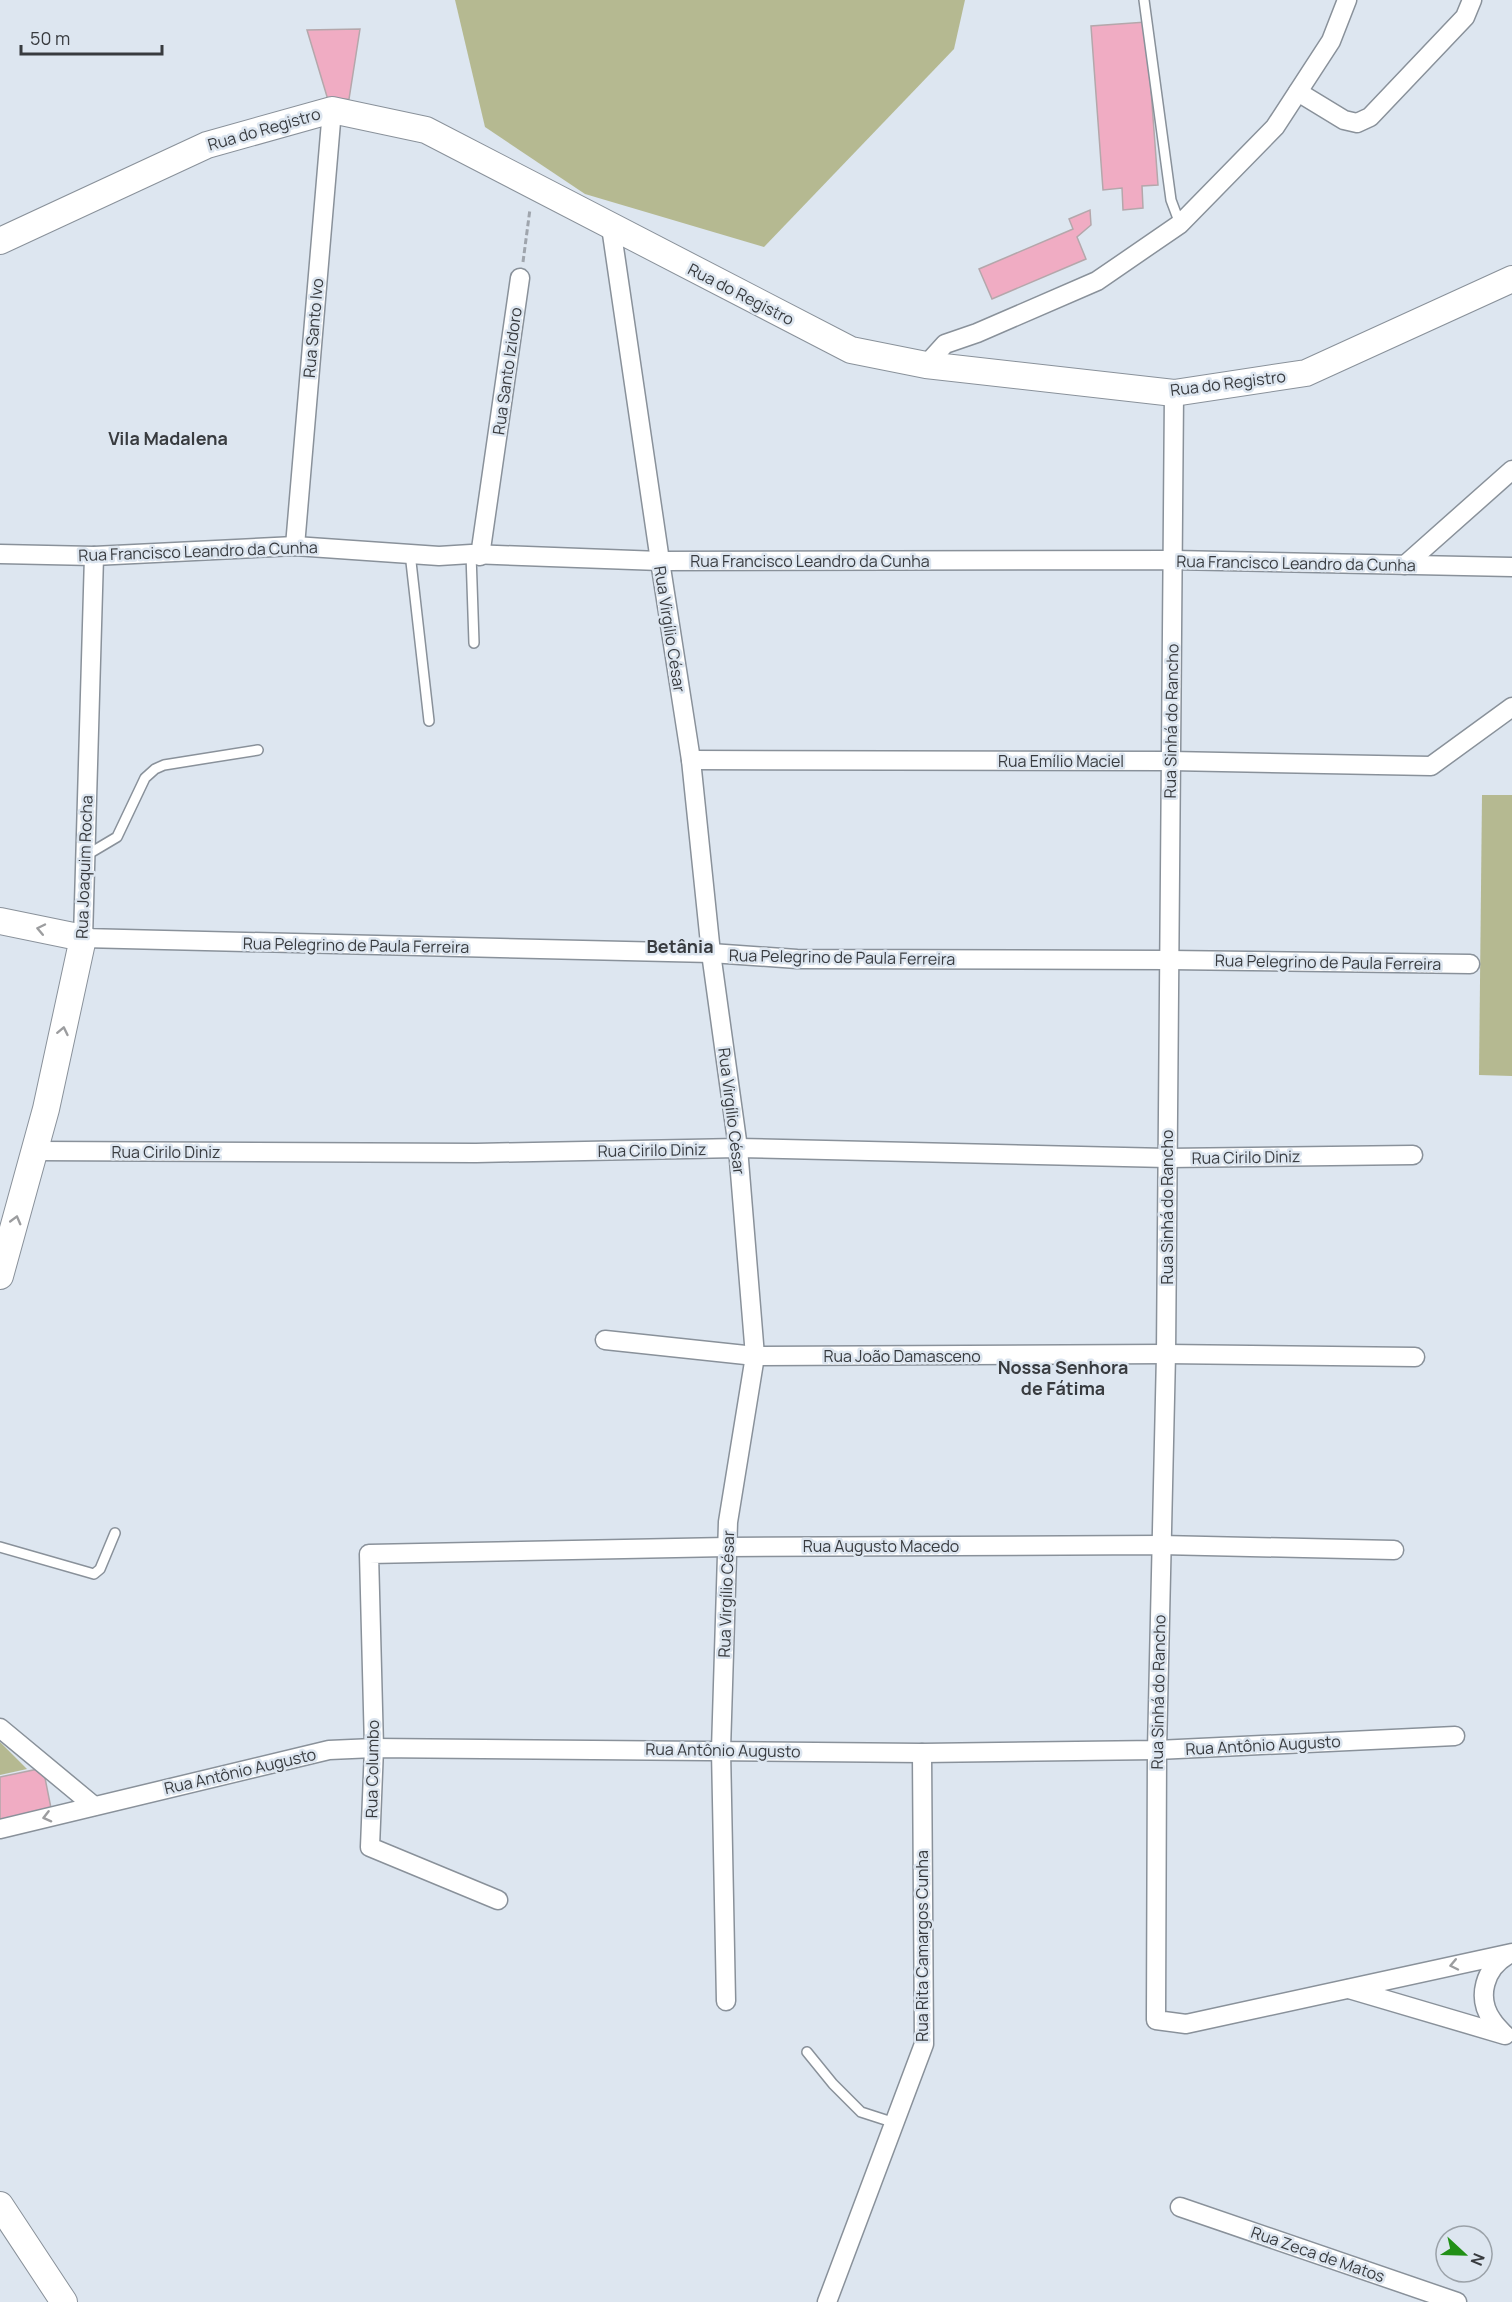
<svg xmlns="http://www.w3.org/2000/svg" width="1512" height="2302" viewBox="0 0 1512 2302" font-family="Manrope,sans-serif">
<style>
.green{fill:#b5b991}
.building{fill:#f0acc3;stroke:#b4a7ab;stroke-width:1.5}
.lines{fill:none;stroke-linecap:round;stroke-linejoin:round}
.lane-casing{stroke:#89919a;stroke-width:12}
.street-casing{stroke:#89919a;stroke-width:21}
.secondary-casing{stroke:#89919a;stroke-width:28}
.path{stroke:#9fa5ad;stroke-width:3;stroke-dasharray:6 3;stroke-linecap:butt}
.lane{stroke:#fff;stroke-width:9}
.street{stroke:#fff;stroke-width:18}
.secondary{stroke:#fff;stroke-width:26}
.oneway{stroke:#9c9d9f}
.labels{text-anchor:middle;stroke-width:5;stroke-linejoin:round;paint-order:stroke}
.street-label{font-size:16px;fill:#383b3f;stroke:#dde6f0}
.neighbourhood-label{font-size:18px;font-weight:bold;fill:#383b3f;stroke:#dde6f0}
</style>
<rect width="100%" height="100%" fill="#dde6f0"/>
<g class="green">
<path d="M455 0H965L954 49 764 247 585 194 485 127Z"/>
<path d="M1482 795H1512V1076L1479 1075Z"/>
<path d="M0 1742 27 1769 0 1775Z"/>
</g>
<g class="building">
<path d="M1146 22 1158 185 1142 186 1143 208 1123 210 1122 188 1103 190 1091 26Z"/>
<path d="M360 29 349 99 328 100 307 30Z"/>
<path d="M1090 210 1091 225 1077 237 1086 259 992 299 979 269 1073 229 1069 219Z"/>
<path d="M43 1768 52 1813 0 1824V1777Z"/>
</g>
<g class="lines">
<defs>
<g id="lane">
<path d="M1144 0 1171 200 1180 224"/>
<path d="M410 553 429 721"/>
<path d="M471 554 474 643"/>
<path d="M85 856 117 837 145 778 155 769 164 765 258 750"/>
<path d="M0 1547 94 1574 100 1569 115 1533"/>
<path d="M807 2052 833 2084 861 2112 895 2123"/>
</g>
<g id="street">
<path d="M1298 92 1344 120 1357 123 1370 117 1465 17 1472 0"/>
<path d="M611 227 660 561 691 760 711 953 738 1148 755 1356 728 1522 721 1750 726 2001"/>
<path d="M926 365 945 344 977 333 1097 281 1180 224 1275 127 1331 41 1347 0"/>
<path d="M1174 393 1166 1354 1157 1750 1156 2020 1186 2024 1512 1953"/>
<path d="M295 546 332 110"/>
<path d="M0 554 94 556 295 546 439 556 471 554 660 561 1173 560 1512 567"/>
<path d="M94 556 83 938 711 953 797 959 1169 960 1470 964"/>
<path d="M480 556 520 278"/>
<path d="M1405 565 1512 470"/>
<path d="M691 760 1171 761 1431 766 1512 707"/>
<path d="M35 1151 476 1153 738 1148 1167 1158 1413 1155"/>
<path d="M605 1340 755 1356 1166 1354 1415 1357"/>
<path d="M0 1728 94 1806"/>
<path d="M0 1829 329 1750 374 1748 922 1753 1157 1750 1455 1736"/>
<path d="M498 1900 370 1847 374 1748 369 1554 727 1547 1161 1545 1394 1550"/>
<path d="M1349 1989 1505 2035"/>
<path d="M1504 2034C1500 2030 1495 2025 1492 2020 1476 1997 1485 1968 1508 1955"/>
<path d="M1180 2207 1457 2302"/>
<path d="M827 2302 924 2044 922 1753"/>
</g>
<g id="secondary">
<path d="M0 241 207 145 332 110 426 130 851 350 926 365 1174 393 1306 373 1512 279"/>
<path d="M0 921 83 938 46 1109 0 1276"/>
<path d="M0 2205 64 2302"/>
</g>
</defs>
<use href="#lane" class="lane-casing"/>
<use href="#street" class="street-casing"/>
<use href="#secondary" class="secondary-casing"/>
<path class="path" d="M523 262 530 209"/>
<use href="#lane" class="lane"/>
<use href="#street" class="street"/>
<use href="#secondary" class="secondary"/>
</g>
<defs><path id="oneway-chevron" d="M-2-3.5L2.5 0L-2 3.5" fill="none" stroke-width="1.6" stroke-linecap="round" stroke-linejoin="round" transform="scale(1.5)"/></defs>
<g class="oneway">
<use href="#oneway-chevron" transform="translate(41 929) rotate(-168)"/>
<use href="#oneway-chevron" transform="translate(63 1031) rotate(-78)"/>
<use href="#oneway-chevron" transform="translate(16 1220) rotate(-75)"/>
<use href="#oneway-chevron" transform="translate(47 1817) rotate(166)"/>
<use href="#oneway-chevron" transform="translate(1454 1965) rotate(168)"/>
</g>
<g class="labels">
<g class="street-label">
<text transform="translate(264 129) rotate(-16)" y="6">Rua do Registro</text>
<text transform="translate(741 294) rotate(27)" y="6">Rua do Registro</text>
<text transform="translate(313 328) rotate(-85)" y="6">Rua Santo Ivo</text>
<text transform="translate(507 371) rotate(-82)" y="6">Rua Santo Izidoro</text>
<text transform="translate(1228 383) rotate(-7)" y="6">Rua do Registro</text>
<text transform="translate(198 551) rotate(-2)" y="6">Rua Francisco Leandro da Cunha</text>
<text x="810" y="567">Rua Francisco Leandro da Cunha</text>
<text transform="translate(1296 563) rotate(1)" y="6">Rua Francisco Leandro da Cunha</text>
<text transform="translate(670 629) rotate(81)" y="6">Rua Virgílio César</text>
<text transform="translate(1171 721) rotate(-89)" y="6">Rua Sinhá do Rancho</text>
<text x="1061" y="767">Rua Emílio Maciel</text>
<text transform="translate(84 867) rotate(-88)" y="6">Rua Joaquim Rocha</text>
<text transform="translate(356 945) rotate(1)" y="6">Rua Pelegrino de Paula Ferreira</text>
<text transform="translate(842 957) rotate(1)" y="6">Rua Pelegrino de Paula Ferreira</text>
<text transform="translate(1328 962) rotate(1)" y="6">Rua Pelegrino de Paula Ferreira</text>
<text transform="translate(732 1111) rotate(83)" y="6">Rua Virgílio César</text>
<text transform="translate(652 1150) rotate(-1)" y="6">Rua Cirilo Diniz</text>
<text x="166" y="1158">Rua Cirilo Diniz</text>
<text transform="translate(1246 1157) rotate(-1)" y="6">Rua Cirilo Diniz</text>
<text transform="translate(1167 1207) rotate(-90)" y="6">Rua Sinhá do Rancho</text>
<text x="902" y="1362">Rua João Damasceno</text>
<text x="881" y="1552">Rua Augusto Macedo</text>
<text transform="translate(726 1594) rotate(-88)" y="6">Rua Virgílio César</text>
<text transform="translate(1158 1692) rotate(-89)" y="6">Rua Sinhá do Rancho</text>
<text transform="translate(1263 1745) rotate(-3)" y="6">Rua Antônio Augusto</text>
<text transform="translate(723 1750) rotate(1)" y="6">Rua Antônio Augusto</text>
<text transform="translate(372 1769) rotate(-89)" y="6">Rua Columbo</text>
<text transform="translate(240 1771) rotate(-13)" y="6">Rua Antônio Augusto</text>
<text transform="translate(922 1946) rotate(-90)" y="6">Rua Rita Camargos Cunha</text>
<text transform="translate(1318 2254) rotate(19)" y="6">Rua Zeca de Matos</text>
</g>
<g class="neighbourhood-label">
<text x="168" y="445">Vila Madalena</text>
<text x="680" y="953">Betânia</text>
<text x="1063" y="1374">Nossa Senhora<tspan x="1063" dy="21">de Fátima</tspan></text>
</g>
</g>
<g transform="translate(1464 2254) rotate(112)"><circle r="28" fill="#dde6f0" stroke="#9ba2a9" stroke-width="1.5"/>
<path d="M0-4.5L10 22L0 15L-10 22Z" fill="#229017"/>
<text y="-9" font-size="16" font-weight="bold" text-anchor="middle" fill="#383b3f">N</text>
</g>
<path d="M21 45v9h141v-9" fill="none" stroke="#383b3f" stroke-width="3"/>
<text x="30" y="45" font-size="18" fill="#383b3f" stroke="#dde6f0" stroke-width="4.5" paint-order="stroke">50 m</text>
</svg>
